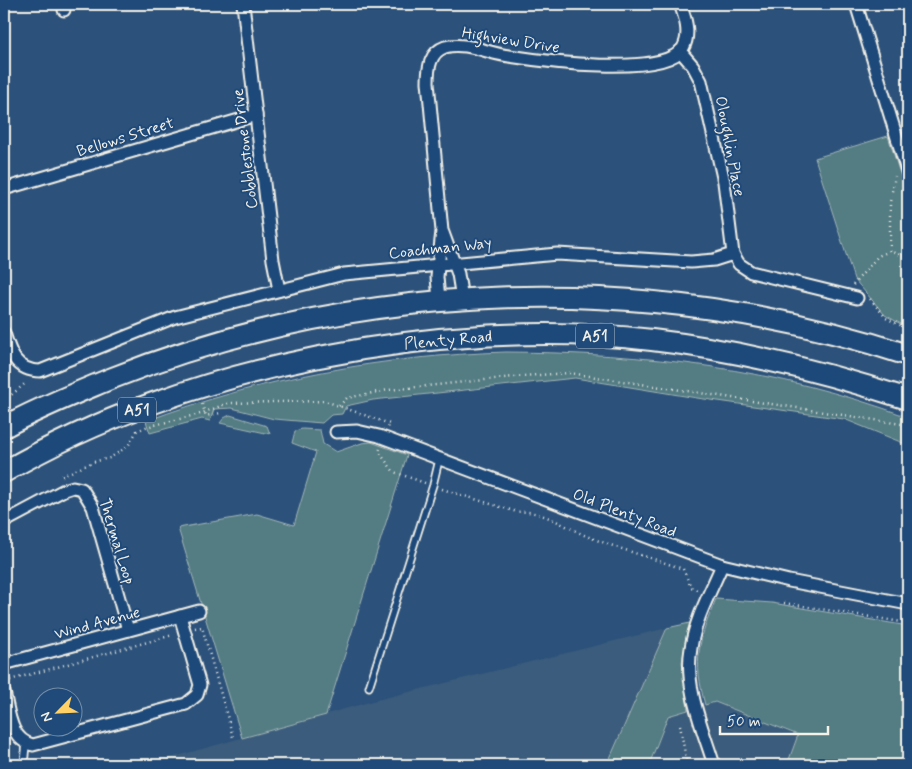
<svg xmlns="http://www.w3.org/2000/svg" width="912" height="769" viewBox="0 0 912 769" font-family="Mynerve,sans-serif">
<style>
.built{fill:#3b5c7c}
.green{fill:#527b83;stroke:#a3b6b6}
.lines{fill:none;stroke-linecap:round;stroke-linejoin:round}
.lane-casing{stroke:#f4f1e8;stroke-width:9}
.street-casing{stroke:#f4f1e8;stroke-width:15}
.highway-casing{stroke:#f4f1e8;stroke-width:24}
.path{stroke:#f4f1e8;stroke-width:2.5;stroke-dasharray:1 4;stroke-linecap:butt}
.lane{stroke:#1f4a7a;stroke-width:5.5}
.street{stroke:#1f4a7a;stroke-width:11}
.highway{stroke:#1f4a7a;stroke-width:20}
.labels{text-anchor:middle;stroke-width:4;stroke-linejoin:round;paint-order:stroke}
.shield{fill:#1f4a7a;stroke:#b4bfc7;stroke-width:1}
.shield-label{font-size:15px;font-weight:bold;fill:#f4f1e8}
.street-label{font-size:16px;fill:#f4f1e8;stroke:#1f4a7a}
</style>
<rect width="100%" height="100%" fill="#2c527b"/>
<filter id="ink" filterUnits="userSpaceOnUse"><feTurbulence type="fractalNoise" baseFrequency=".02" numOctaves="2"/><feDisplacementMap in="SourceGraphic" scale="10" xChannelSelector="R" yChannelSelector="G"/><feConvolveMatrix kernelMatrix="1 2 1 2 8 2 1 2 1" color-interpolation-filters="sRGB"/></filter>
<g filter="url(#ink)">
<g class="built">
<path d="M667 628 607 765H145L373 701Z"/>
<path d="M715 702 799 735 787 765H649L668 716Z"/>
</g>
<g class="green">
<path d="M888 136 901 177 908 190V328L885 315 854 279 815 158Z"/>
<path d="M506 352C647 353 775 368 908 417V445L844 419 697 398 575 378 373 400 346 406 342 414 331 415 322 423 274 419 232 408 214 409 210 421 202 419 150 433 146 421C262 378 382 356 506 352Z"/>
<path d="M230 415 267 426 270 434 220 423 224 418Z"/>
<path d="M302 429 320 430 323 444 336 452 362 443 371 442 407 455 326 715 242 738 178 528 257 514 294 525 316 452 292 443 295 431Z"/>
<path d="M716 599 772 603 908 626V765H787L798 735 715 702 705 705C693 659 698 642 716 599Z"/>
<path d="M690 623 682 662 688 710 668 716 649 765H607L667 628Z"/>
</g>
<g class="lines">
<defs>
<g id="lane">
<path d="M369 687 433 485 439 460"/>
<path d="M24 765 26 743"/>
</g>
<g id="street">
<path d="M243 4 273 260 279 290"/>
<path d="M856 4 908 174"/>
<path d="M64 10V4"/>
<path d="M680 51 693 66 701 81 724 182 733 254"/>
<path d="M4 189 256 115"/>
<path d="M443 233 458 274 462 299"/>
<path d="M439 300 437 277 442 231 428 82C428 68 430 52 445 47 465 41 490 54 509 56 541 61 664 78 683 48 691 34 685 17 680 4"/>
<path d="M4 333C10 353 16 371 40 371L175 317 344 274 557 254 691 262 714 260 733 254 739 264 751 272 857 298"/>
<path d="M336 432 357 431 379 436 722 565 789 581 908 604"/>
<path d="M4 522 64 490 73 487 82 489 93 507 128 630"/>
<path d="M4 664 199 611"/>
<path d="M4 692C9 712 10 740 33 745L186 704 197 695 200 685 180 616"/>
<path d="M714 765C703 729 684 687 691 648 695 619 711 591 722 565"/>
</g>
<g id="highway">
<path d="M4 427C38 408 74 394 110 379 363 278 649 270 908 355"/>
<path d="M4 472C185 366 444 316 652 340 739 350 825 372 908 399"/>
</g>
</defs>
<use href="#lane" class="lane-casing"/>
<use href="#street" class="street-casing"/>
<use href="#highway" class="highway-casing"/>
<g class="path">
<path d="M890 251V202L895 176"/>
<path d="M853 285 878 256 890 251 902 256 908 254"/>
<path d="M870 299 886 318 908 329"/>
<path d="M4 401 27 382"/>
<path d="M202 404 206 416 221 413"/>
<path d="M339 406 347 398 388 390 523 376 570 373 908 425"/>
<path d="M380 449 379 452 394 472 425 483"/>
<path d="M62 476 96 461 110 458 128 446 137 431 146 427 200 414 228 403 325 401 390 424 388 427"/>
<path d="M442 489 517 512C542 509 566 528 589 537 619 549 652 558 683 569L691 587 697 590"/>
<path d="M784 603 908 623"/>
<path d="M195 628 202 627 233 737"/>
<path d="M10 680 173 635"/>
<path d="M680 725 687 765"/>
</g>
<use href="#lane" class="lane"/>
<use href="#street" class="street"/>
<use href="#highway" class="highway"/>
</g>
</g>
<g class="labels">
<g class="shield">
<rect x="576" y="323.5" width="38" height="25" rx="4"/>
<rect x="118" y="397.5" width="38" height="25" rx="4"/>
</g>
<g class="shield-label">
<text x="595" y="341">A51</text>
<text x="137" y="415">A51</text>
</g>
<g class="street-label">
<text transform="translate(511 39) rotate(9)" y="6">Highview Drive</text>
<text transform="translate(125 136) rotate(-17)" y="6">Bellows Street</text>
<text transform="translate(731 146) rotate(79)" y="6">Oloughlin Place</text>
<text transform="translate(244 149) rotate(-97)" y="6">Cobblestone Drive</text>
<text transform="translate(440 247) rotate(-6)" y="6">Coachman Way</text>
<text transform="translate(448 339) rotate(-5)" y="6">Plenty Road</text>
<text transform="translate(625 512) rotate(21)" y="6">Old Plenty Road</text>
<text transform="translate(118 541) rotate(73)" y="6">Thermal Loop</text>
<text transform="translate(97 622) rotate(-15)" y="6">Wind Avenue</text>
</g>
</g>
<rect width="912" height="769" fill="none" stroke="#1f4a7a" stroke-width="20"/>
<rect x="10" y="10" width="892" height="749" fill="none" stroke="#f4f1e8" stroke-width="2" filter="url(#ink)"/>
<g transform="translate(58 712) rotate(246)"><circle r="24" fill="#1f4a7a" stroke="#748da6"/>
<path d="M0-4L9 19L0 12L-9 19Z" fill="#ffd166"/>
<text y="-8" font-size="14" font-weight="bold" text-anchor="middle" fill="#f4f1e8">N</text>
</g>
<path d="M720 726v8h108v-8" fill="none" stroke="#f4f1e8" stroke-width="2.5"/>
<text x="727" y="726" font-size="15" fill="#f4f1e8" stroke="#1f4a7a" stroke-width="4" paint-order="stroke">50 m</text>
</svg>
